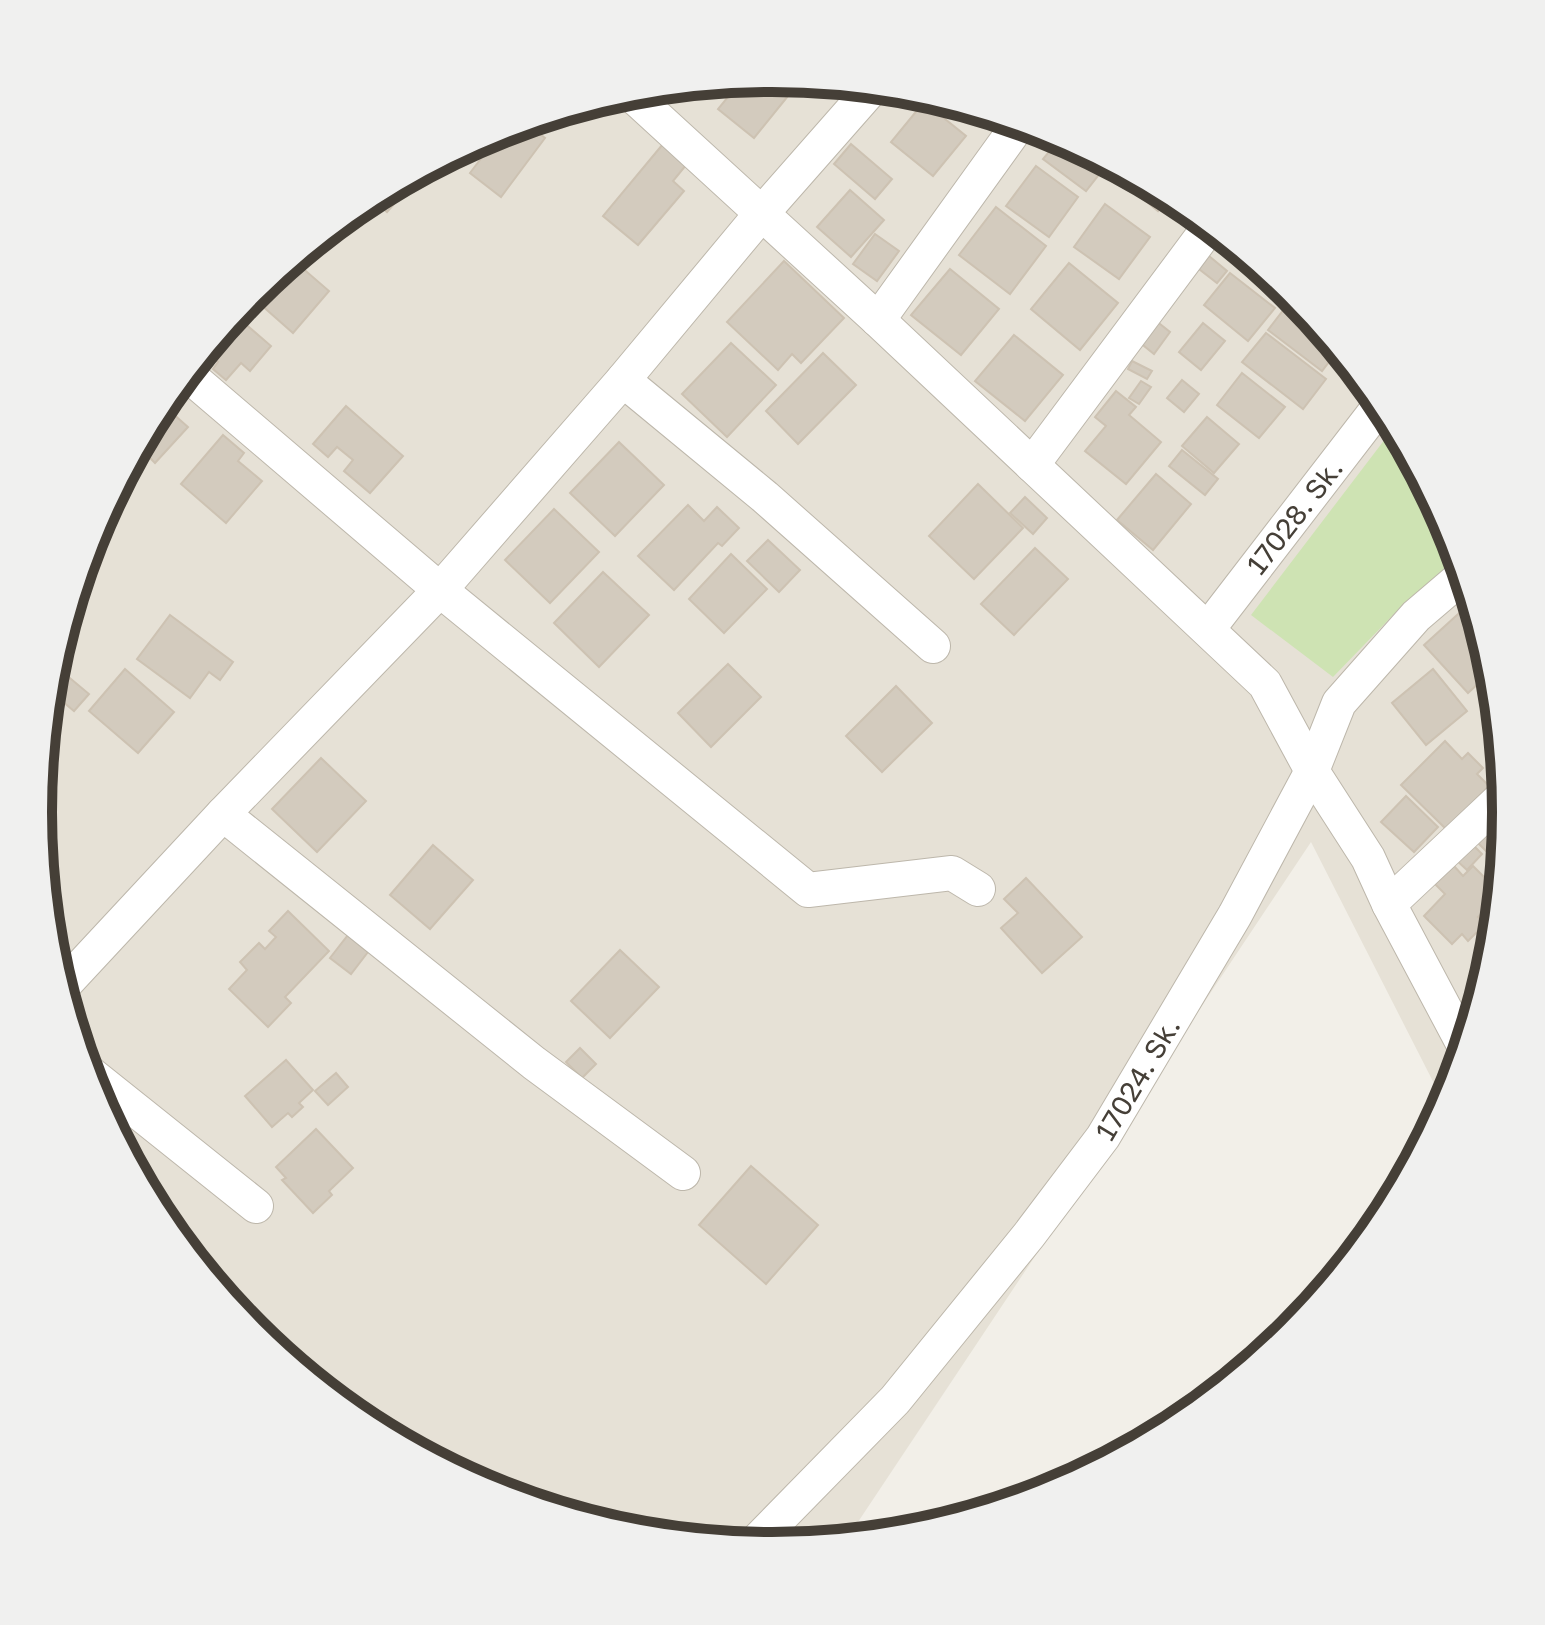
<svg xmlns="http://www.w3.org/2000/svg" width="1545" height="1625" viewBox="0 0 1545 1625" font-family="'Golos Text',sans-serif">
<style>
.residential{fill:#e6e1d6}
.green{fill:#cee3b3}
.building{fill:#d3cbbe;stroke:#cdc2b2;stroke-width:2}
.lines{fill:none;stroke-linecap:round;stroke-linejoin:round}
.minor-casing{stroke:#bdb7ab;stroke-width:36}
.minor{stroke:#fff;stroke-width:34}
.labels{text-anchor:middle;stroke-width:6;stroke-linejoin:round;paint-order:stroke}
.street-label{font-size:28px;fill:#453f37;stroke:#fff}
.rim{fill:none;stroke:#453f37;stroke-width:10}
</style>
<rect width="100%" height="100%" fill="#f2efe8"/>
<path class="residential" d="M773 78 916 92 1054 134 1181 202 1292 293 1383 405 1451 532 1493 670 1507 813 1493 956 1451 1094 1445 1105 1311 842 846 1540 772 1547 629 1533 491 1491 364 1423 253 1332 162 1220 94 1093 52 955 38 812 52 669 94 531 162 404 253 293 365 202 492 134 630 92Z"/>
<path class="green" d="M1395 426 1451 532 1459 557 1396 612 1333 677 1251 615Z"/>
<g class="building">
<path d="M777 78 792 91 754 138 718 109 741 81Z"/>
<path d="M924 102 966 136 933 176 891 142Z"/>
<path d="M526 123 545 138 501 197 470 173 502 131Z"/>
<path d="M1046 132 1108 163 1086 191 1043 159 1058 141Z"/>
<path d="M663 144 687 164 673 181 684 191 638 245 603 216Z"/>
<path d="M851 144 892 179 875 199 834 164Z"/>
<path d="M1111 165 1132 176 1123 187 1105 172Z"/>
<path d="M1036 166 1078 197 1049 237 1006 206Z"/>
<path d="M423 171 387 212 371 198 422 171Z"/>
<path d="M1143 182 1170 196 1158 211 1135 192Z"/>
<path d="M850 190 884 220 851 257 817 227Z"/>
<path d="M1105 204 1150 237 1119 279 1074 247Z"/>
<path d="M996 207 1046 246 1010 294 959 255Z"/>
<path d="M875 234 899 251 877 281 853 264Z"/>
<path d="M1229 242 1279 283 1276 288 1225 247Z"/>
<path d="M1209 256 1227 271 1217 283 1199 269Z"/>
<path d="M293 260 329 291 293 333 251 296Z"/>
<path d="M784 261 844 318 801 363 792 354 778 370 727 322Z"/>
<path d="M1069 263 1118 303 1080 350 1031 309Z"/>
<path d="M950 269 999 309 961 355 911 315Z"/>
<path d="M1230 273 1275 308 1248 341 1204 305Z"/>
<path d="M1294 296 1338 350 1322 371 1268 330Z"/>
<path d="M235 315 271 346 250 371 241 363 226 380 213 369 218 362 206 351Z"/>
<path d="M1150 316 1170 332 1154 354 1133 337Z"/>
<path d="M1203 323 1225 341 1201 370 1179 352Z"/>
<path d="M1266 333 1326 379 1303 409 1242 362Z"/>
<path d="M1014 335 1063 375 1025 421 975 381Z"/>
<path d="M731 343 776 385 727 437 682 394Z"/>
<path d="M823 353 856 385 798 444 766 411Z"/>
<path d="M1132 361 1152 371 1147 379 1128 369Z"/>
<path d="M1242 373 1285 407 1259 438 1217 405Z"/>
<path d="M1182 380 1199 394 1184 412 1167 398Z"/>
<path d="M1141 381 1151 387 1139 404 1129 398Z"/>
<path d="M1116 391 1136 407 1129 415 1161 442 1126 484 1085 451 1106 426 1095 417Z"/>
<path d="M162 404 188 427 155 463 139 447Z"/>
<path d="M346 406 403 456 370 493 344 471 353 460 337 447 328 457 313 444Z"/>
<path d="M1207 417 1239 444 1214 473 1182 446Z"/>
<path d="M223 435 244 453 238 461 262 481 226 523 181 484Z"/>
<path d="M619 442 664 485 615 536 570 493Z"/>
<path d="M1182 450 1218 479 1205 495 1169 466Z"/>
<path d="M1156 474 1191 504 1153 550 1117 520Z"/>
<path d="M978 484 1023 528 974 579 929 536Z"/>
<path d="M1025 497 1047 518 1033 534 1010 513Z"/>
<path d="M688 505 704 521 717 507 739 528 722 546 718 543 674 590 638 556Z"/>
<path d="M554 509 599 552 550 603 505 560Z"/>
<path d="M768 540 800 570 779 592 747 561Z"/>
<path d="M1035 548 1068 579 1014 635 981 604Z"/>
<path d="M731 554 767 589 724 633 689 599Z"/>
<path d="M603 572 649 615 599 667 554 623Z"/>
<path d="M1467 606 1477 618 1493 670 1468 693 1424 645Z"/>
<path d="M170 615 233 662 220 680 209 672 190 698 137 659Z"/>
<path d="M728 664 761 697 711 747 678 713Z"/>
<path d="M125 669 174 712 138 753 89 711Z"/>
<path d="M1433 669 1467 711 1426 745 1392 703Z"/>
<path d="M65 674 89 694 74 711 50 691Z"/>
<path d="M896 686 932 723 882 772 846 736Z"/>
<path d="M1445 741 1462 759 1468 753 1483 768 1477 774 1489 786 1446 829 1401 785Z"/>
<path d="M321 758 366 801 317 852 272 809Z"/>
<path d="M1406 796 1438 827 1414 852 1381 822Z"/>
<path d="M1507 812 1502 867 1477 842Z"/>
<path d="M1469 841 1482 854 1467 870 1454 858Z"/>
<path d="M433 845 473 880 430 929 390 895Z"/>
<path d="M1454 866 1463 876 1473 866 1499 892V896L1478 917 1485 924 1468 941 1462 934 1452 944 1424 916 1445 894 1435 884Z"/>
<path d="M1026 878 1082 937 1042 973 1001 928 1018 913 1004 899Z"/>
<path d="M288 911 329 951 285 997 291 1003 268 1027 229 989 247 970 240 962 259 943 265 949 276 937 269 931Z"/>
<path d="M348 935 368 952 351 974 330 958Z"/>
<path d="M620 950 659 987 610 1038 571 1001Z"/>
<path d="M580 1048 596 1064 582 1078 566 1062Z"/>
<path d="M286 1060 313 1090 299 1103 303 1107 292 1117 288 1113 272 1127 245 1096Z"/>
<path d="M336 1073 348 1087 328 1105 315 1091Z"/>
<path d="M316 1129 353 1168 329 1191 332 1195 313 1213 282 1180 286 1178 276 1167Z"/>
<path d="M751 1166 818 1225 766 1284 699 1225Z"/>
</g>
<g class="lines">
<defs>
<g id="minor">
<path d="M629 92 878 320 1265 684 1312 771 1368 858 1389 904 1465 1047"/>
<path d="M878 320 1019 124"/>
<path d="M187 374 440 590 808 890 952 873 978 889"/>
<path d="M623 380 765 497 933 646"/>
<path d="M1032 465 1210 226"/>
<path id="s1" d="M1208 629 1382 403"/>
<path d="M223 814 534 1063 683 1173"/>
<path d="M1389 904 1505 795"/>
<path d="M62 987 223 814 440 590 623 380 762 213 872 88"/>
<path d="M87 1071 256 1206"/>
<path id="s2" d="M753 1545 895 1400 1029 1235 1103 1137 1235 915 1312 771 1339 703 1416 616 1464 575"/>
</g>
</defs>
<use href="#minor" class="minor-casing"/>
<use href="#minor" class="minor"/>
</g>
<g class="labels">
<g class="street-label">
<text dy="10" stroke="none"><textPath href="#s1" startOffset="142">17028. Sk.</textPath></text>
<text dy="10" stroke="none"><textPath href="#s2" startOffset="606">17024. Sk.</textPath></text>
</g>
</g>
<path d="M0 0H1545V1625H0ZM52 812a720 720 0 1 1 1440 0a720 720 0 1 1-1440 0Z" fill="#f0f0ef" fill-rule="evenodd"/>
<path class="rim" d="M52 812a720 720 0 1 1 1440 0a720 720 0 1 1-1440 0Z"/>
</svg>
